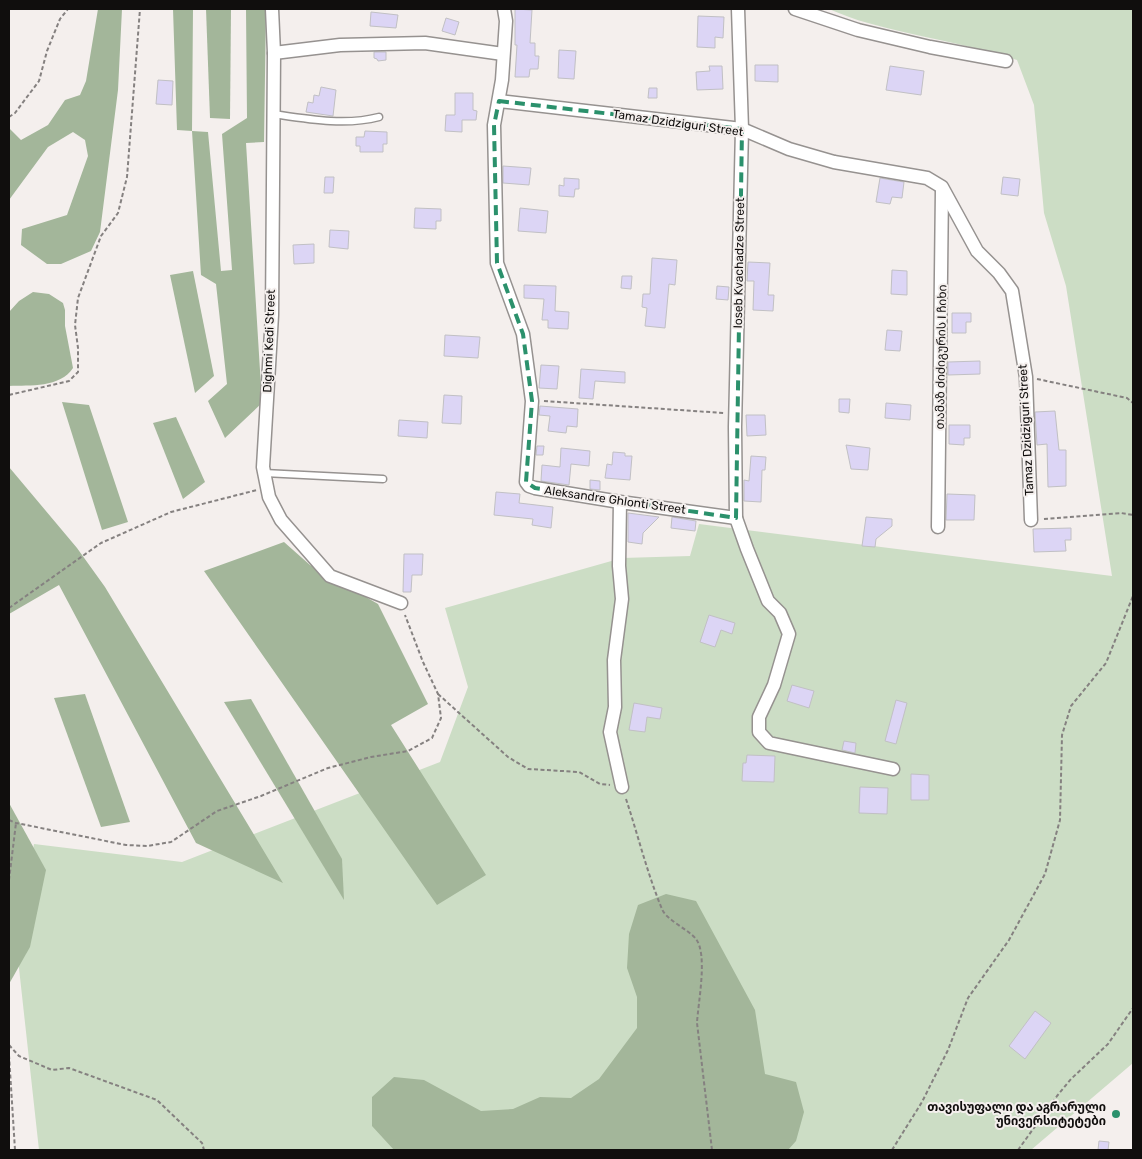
<svg xmlns="http://www.w3.org/2000/svg" width="1142" height="1159" viewBox="0 0 1142 1159" font-family="Rubik,'Noto Sans Georgian',sans-serif">
<style>
.green{fill:#ccddc5}
.forest{fill:#a3b69a}
.building{fill:#dcd5f5;stroke:#c1c0c4}
.lines{fill:none;stroke-linecap:round;stroke-linejoin:round}
.service-casing{stroke:#969290;stroke-width:9}
.minor-casing{stroke:#969290;stroke-width:15}
.path{stroke:#858180;stroke-width:2;stroke-dasharray:4 2.5;stroke-linecap:butt}
.service{stroke:#fff;stroke-width:6}
.minor{stroke:#fff;stroke-width:12}
.marked{fill:none;stroke:#2b916c;stroke-width:4;stroke-dasharray:10 6;stroke-linejoin:round}
.poi-dot{fill:#2b916c;stroke:#f4efed;stroke-width:2}
.labels{text-anchor:middle;stroke-width:4;stroke-linejoin:round;paint-order:stroke}
.street-label{font-size:12px;fill:#100e0d;stroke:#f4efed}
.poi-label{font-size:12px;font-weight:bold;fill:#100e0d;stroke:#f4efed;text-anchor:end}
</style>
<rect width="100%" height="100%" fill="#f4efed"/>
<path class="green" d="M829 9H1133V1063L1031 1150H39L17 950 34 844 182 862 440 762 468 687 445 608 622 558 690 556 699 524 1112 576 1066 286 1044 213 1034 105 1017 60C969 44 918 37 868 23 855 20 842 14 829 9Z"/>
<g class="forest">
<path d="M98 9H122L118 90 100 232 91 251 61 264H47L21 245 22 229 67 215 88 156 85 140 73 132 48 147 9 200V128L21 140 48 125 65 100 80 95 86 81Z"/>
<path d="M173 9H193L192 131 208 132 221 271 232 270 222 134 247 118 246 9H266L264 142 246 143 262 403 225 438 208 401 227 384 216 284 201 275 192 131 177 130Z"/>
<path d="M206 9H231L230 119 210 118Z"/>
<path d="M193 271 214 376 195 393 170 275Z"/>
<path d="M33 292 49 294 63 303 65 310V326L73 368C60 388 30 385 9 386V312L19 301Z"/>
<path d="M62 402 89 405 128 522 102 530Z"/>
<path d="M176 417 205 482 183 499 153 423Z"/>
<path d="M9 467 77 548 105 587 283 883 196 843 59 585 9 614Z"/>
<path d="M284 542 310 565 378 604 428 704 391 725 486 875 437 905 204 571Z"/>
<path d="M85 694 130 822 101 827 54 698Z"/>
<path d="M251 699 342 859 344 900 224 702Z"/>
<path d="M9 803 46 870 30 947 9 984Z"/>
<path d="M666 894 696 901 755 1010 765 1074 796 1082 804 1112 796 1141 788 1150H394L372 1126V1097L394 1077 424 1080 481 1111 513 1109 540 1097 571 1098 599 1079 637 1028V997L627 968 629 934 638 905Z"/>
</g>
<g class="building">
<path d="M515 9 532 10 530 43H535V56H539L538 69H530L529 77H515L517 45H515Z"/>
<path d="M371 12 398 15 396 28 370 26Z"/>
<path d="M698 16 724 17 723 38 715 37V48L697 47Z"/>
<path d="M446 18 459 22 455 35 442 31Z"/>
<path d="M559 50 576 51 574 79 558 78Z"/>
<path d="M374 52H386V60L378 61 377 59 374 58Z"/>
<path d="M755 65H778V82L755 81Z"/>
<path d="M709 66H722L723 89 697 90 696 72 710 71Z"/>
<path d="M890 66 924 71 921 95 886 90Z"/>
<path d="M158 80 173 81 172 105 156 104Z"/>
<path d="M321 87 336 90 333 116 306 112 308 102 313 103 314 95 319 96Z"/>
<path d="M649 88H657V98H648Z"/>
<path d="M455 93H473V110L477 111 476 120H462V132L445 131 446 115H455Z"/>
<path d="M365 131 387 132V144H383V152H360V146H356V137H364Z"/>
<path d="M503 166 531 168 529 185 503 183Z"/>
<path d="M325 177H334L333 193H324Z"/>
<path d="M1003 177 1020 179 1018 196 1001 194Z"/>
<path d="M564 178 579 179V189H575L574 197 559 196V185L564 186Z"/>
<path d="M880 178 904 182 902 198 892 197 890 204 876 202Z"/>
<path d="M415 208 441 209V221H436V229L414 228Z"/>
<path d="M520 208 548 211 546 233 518 231Z"/>
<path d="M330 230 349 231 348 249 329 247Z"/>
<path d="M314 244V263L294 264 293 245Z"/>
<path d="M652 258 677 260 675 285 669 284 665 328 645 326 647 308 642 307 643 294H650Z"/>
<path d="M748 262 770 263 768 295H774L773 311 753 310 754 281H747Z"/>
<path d="M892 270 907 271V295L891 294Z"/>
<path d="M622 276H632L631 289 621 288Z"/>
<path d="M524 285 556 286 555 311 569 312 568 329 548 328V320H542L544 299 524 298Z"/>
<path d="M717 286 729 287 728 300 716 299Z"/>
<path d="M952 313H971V322H966V333H952Z"/>
<path d="M887 330 902 331 900 351 885 350Z"/>
<path d="M445 335 480 337 478 358 444 356Z"/>
<path d="M980 361V374L948 375V362Z"/>
<path d="M541 365 559 366 557 389 539 388Z"/>
<path d="M581 369 625 372V383L595 381 593 399 579 398Z"/>
<path d="M444 395 462 396 461 424 442 423Z"/>
<path d="M839 399H850L849 413 839 412Z"/>
<path d="M886 403 911 405 910 420 885 418Z"/>
<path d="M540 406 578 409 577 427 567 426 566 433 548 431 550 416 539 415Z"/>
<path d="M1055 411 1059 450H1066V486L1048 487 1047 444 1037 445 1035 412Z"/>
<path d="M746 415H765L766 435 747 436Z"/>
<path d="M399 420 428 422 427 438 398 436Z"/>
<path d="M949 425H970V438H964V445L949 444Z"/>
<path d="M846 445 870 448 868 470 851 469Z"/>
<path d="M537 446H544L543 455H536Z"/>
<path d="M561 448 590 451 589 466 571 464 569 485 541 481 542 465 560 467Z"/>
<path d="M613 452 625 453V456H632L630 480 605 478 607 464 612 465Z"/>
<path d="M751 456 766 457 765 470H762L761 502 744 501V480L749 481Z"/>
<path d="M590 480 600 481V490L590 489Z"/>
<path d="M496 492 520 494 519 503 553 507 551 528 532 525 533 519 494 515Z"/>
<path d="M947 494 975 495 974 520H946Z"/>
<path d="M628 513 659 517 643 533 642 544 628 542Z"/>
<path d="M672 517 696 521 695 531 671 528Z"/>
<path d="M866 517 892 519V526L876 539 875 547 862 546Z"/>
<path d="M1071 528V540H1065L1066 551 1034 552 1033 529Z"/>
<path d="M404 554H423L422 575H412L411 592H403Z"/>
<path d="M709 615 735 623 732 634 721 630 715 647 700 642Z"/>
<path d="M792 685 814 691 809 708 787 701Z"/>
<path d="M896 700 907 703 896 744 885 741Z"/>
<path d="M634 703 662 708 660 719 647 717 645 732 629 730Z"/>
<path d="M844 741 856 743 855 753 842 750Z"/>
<path d="M747 755 775 756 774 782 742 781 743 763H746Z"/>
<path d="M911 774 929 775V800H911Z"/>
<path d="M860 787 888 788 887 814 859 813Z"/>
<path d="M1035 1011 1051 1023 1025 1059 1009 1046Z"/>
<path d="M1099 1141 1109 1142 1108 1150H1098Z"/>
</g>
<g class="lines">
<defs>
<g id="service">
<path d="M273 114C307 119 345 126 379 117"/>
<path d="M264 473 383 479"/>
</g>
<g id="minor">
<path d="M272 9 274 53 272 315 263 467 269 497 281 520 330 576 401 603"/>
<path d="M504 9 506 21 502 80 494 125 497 263 523 334 532 401 526 482 529 486 535 488 620 502 736 518"/>
<path d="M738 9 742 129 735 427 736 518 747 549 768 601 780 613 789 634 774 685 759 717V732L769 743 893 769"/>
<path d="M795 9 858 30 930 47 1006 61"/>
<path d="M274 53 340 45 425 43 503 54"/>
<path d="M499 101 742 129 789 149 834 162 927 178 942 187 977 251 999 273 1012 291 1026 377 1031 520"/>
<path d="M620 502 619 566 622 599 614 660 615 707 610 732 622 787"/>
<path d="M938 527 942 189"/>
</g>
</defs>
<use href="#service" class="service-casing"/>
<use href="#minor" class="minor-casing"/>
<g class="path">
<path d="M9 117 15 113 39 81 47 51 60 19 68 9"/>
<path d="M1037 379 1127 398 1133 403"/>
<path d="M9 395 69 381 78 372V348L75 325 78 298 101 236 118 213 127 177 140 9"/>
<path d="M544 401 724 413"/>
<path d="M1044 519 1121 513 1133 515"/>
<path d="M9 608 101 543 171 512 257 490"/>
<path d="M438 694 508 757 528 769 579 772 600 784 610 785"/>
<path d="M626 799C638 835 647 873 662 909 666 920 688 929 696 939 708 955 698 1003 697 1023L712 1150"/>
<path d="M9 820 16 823 126 845 147 846 171 842 217 811 261 796 328 768 371 757 408 751 432 738 441 718 438 694 423 662 405 615"/>
<path d="M9 880 16 823"/>
<path d="M9 1045 19 1056 52 1070 69 1068 157 1100 202 1143 204 1150"/>
<path d="M9 1055 15 1150"/>
<path d="M892 1150 922 1102 948 1050 968 998 1009 940 1045 874 1060 820 1062 735 1071 706 1106 663 1133 596"/>
<path d="M1018 1150 1057 1096 1071 1079 1108 1044 1133 1008"/>
</g>
<use href="#service" class="service"/>
<use href="#minor" class="minor"/>
</g>
<path class="marked" d="M499 101 742 129 736 518 535 488 526 482 532 401 523 334 497 263 494 125Z"/>
<circle class="poi-dot" cx="1116" cy="1114" r="5"/>
<g class="labels">
<g class="street-label">
<text transform="translate(678 123) rotate(8)" y="4">Tamaz Dzidziguri Street</text>
<text transform="translate(739 263) rotate(-89)" y="4">Ioseb Kvachadze Street</text>
<text transform="translate(269 341) rotate(-88)" y="4">Dighmi Kedi Street</text>
<text transform="translate(941 357) rotate(-89)" y="4">თამაზ ძიძიგურის I ჩიხი</text>
<text transform="translate(1026 430) rotate(-93)" y="4">Tamaz Dzidziguri Street</text>
<text transform="translate(615 500) rotate(8)" y="4">Aleksandre Ghlonti Street</text>
</g>
<g class="poi-label">
<text x="1106" y="1111">თავისუფალი და აგრარული<tspan x="1106" dy="14">უნივერსიტეტები</tspan></text>
</g>
</g>
<rect width="1142" height="1159" fill="none" stroke="#100e0d" stroke-width="20"/>
</svg>
